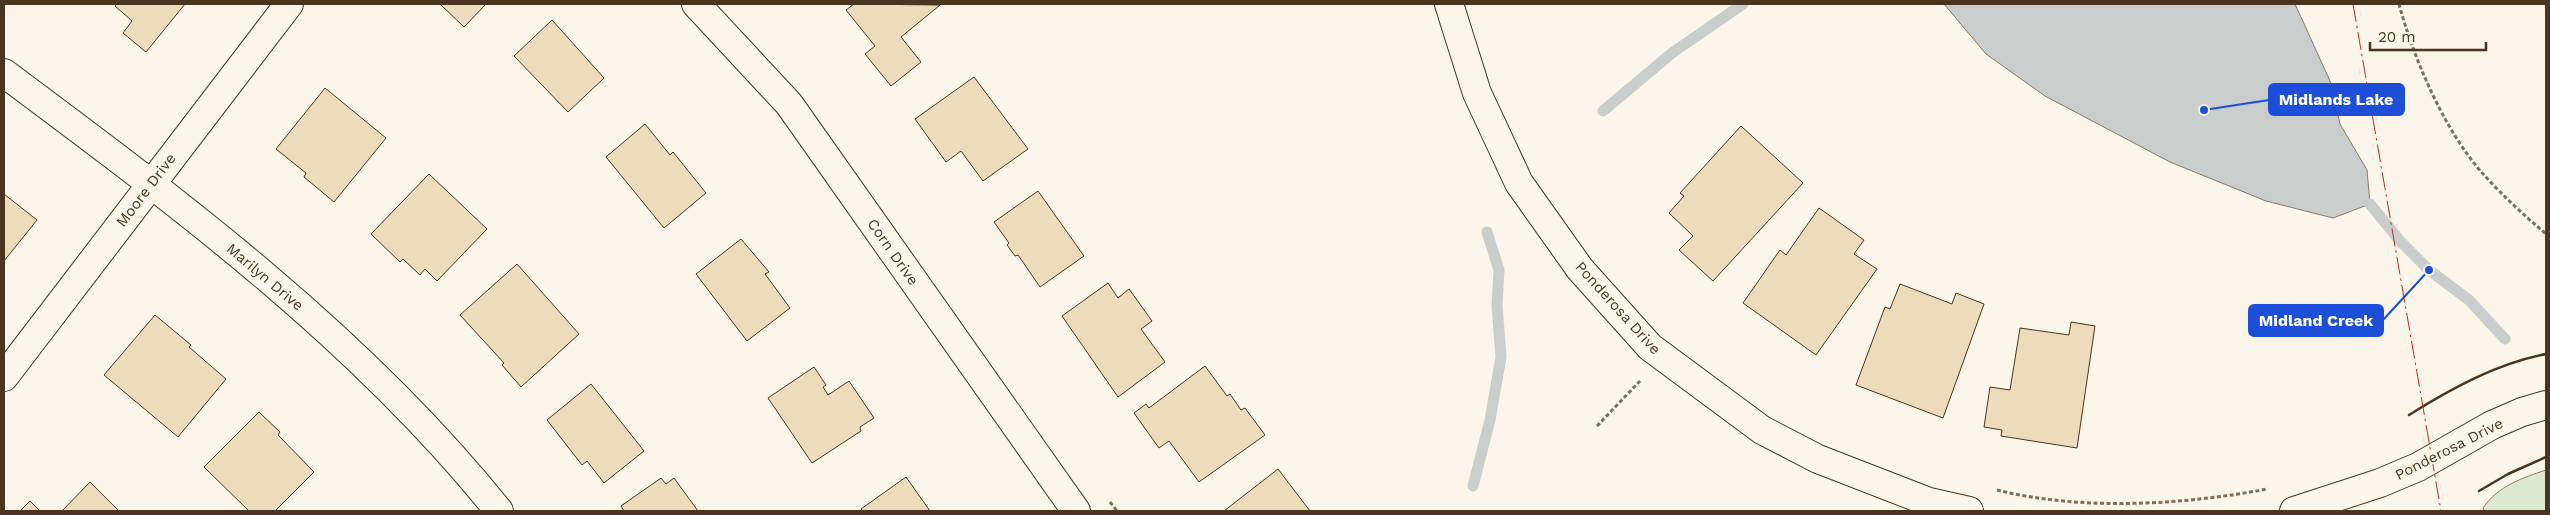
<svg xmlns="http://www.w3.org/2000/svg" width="2550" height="515" viewBox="0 0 2550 515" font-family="'Work Sans',sans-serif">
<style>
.green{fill:#dce7d0;stroke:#887966}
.water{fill:#c9cecd;stroke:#887966}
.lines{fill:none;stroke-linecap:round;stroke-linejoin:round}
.stream{stroke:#c9cecd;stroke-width:11}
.building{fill:#ecdcbc;stroke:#4a3520}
.minor-casing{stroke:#4a3520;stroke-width:30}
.path{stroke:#7f6f5c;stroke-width:3;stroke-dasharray:4 2.5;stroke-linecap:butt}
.minor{stroke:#fbf6e9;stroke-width:28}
.wall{stroke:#4a3520;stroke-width:2.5}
.power{stroke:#c62828;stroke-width:1;stroke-dasharray:18 4 2.5 4;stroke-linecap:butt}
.labels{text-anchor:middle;stroke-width:4;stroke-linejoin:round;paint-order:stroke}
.street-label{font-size:15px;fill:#4a3520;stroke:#fbf6e9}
.leader{fill:none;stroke:#1d4ed8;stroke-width:2}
.callout-dot{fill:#1d4ed8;stroke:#fbf6e9;stroke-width:2}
.callout{fill:#1d4ed8;stroke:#1d4ed8;stroke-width:2}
.callout-label{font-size:16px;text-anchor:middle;font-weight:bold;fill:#fff}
</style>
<rect width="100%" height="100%" fill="#fbf6e9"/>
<path class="green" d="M2546 470V511H2484L2483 508C2498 486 2522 478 2546 470Z"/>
<path class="water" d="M1944 4H2295L2330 81 2340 124 2367 170 2370 204 2333 218 2266 201 2170 162 2045 96 1986 54Z"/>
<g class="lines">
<g class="stream">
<path d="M1603 111 1672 53 1743 4"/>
<path d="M2370 204 2400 241 2429 270 2469 300 2505 339"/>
<path d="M1473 486 1490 420 1501 357 1497 305 1499 270 1487 232"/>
</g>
</g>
<g class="building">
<path d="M117 4H185L146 52 123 33 132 21 115 6Z"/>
<path d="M440 4H486L464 27Z"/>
<path d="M854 4 940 5 901 37 921 62 891 86 865 54 875 46 846 10Z"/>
<path d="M552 20 604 78 568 112 514 56Z"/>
<path d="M974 77 1028 149 983 181 961 151 946 162 915 119Z"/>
<path d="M325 88 386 138 334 202 304 177 306 173 276 149Z"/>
<path d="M645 124 670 155 673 152 706 193 664 228 606 157Z"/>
<path d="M1741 126 1803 183 1713 281 1679 250 1693 236 1669 213 1684 196 1680 193Z"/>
<path d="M429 174 487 229 437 281 425 269 420 275 403 259 400 262 371 234Z"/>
<path d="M1038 191 1084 256 1040 287 1018 255 1015 256 1007 245 1009 243 994 222Z"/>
<path d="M4 194 37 220 4 261Z"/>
<path d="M1819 208 1864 240 1854 254 1877 269 1816 355 1743 303 1780 250 1786 255Z"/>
<path d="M741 239 769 272 765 274 790 308 747 341 696 274Z"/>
<path d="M517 264 579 334 521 387 502 365 504 363 460 315Z"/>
<path d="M1108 283 1118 298 1129 289 1152 321 1141 329 1165 362 1118 397 1062 316Z"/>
<path d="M1900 284 1952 304 1956 293 1984 304 1943 418 1856 385 1885 307 1890 309Z"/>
<path d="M155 315 191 345 189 347 226 379 178 437 104 375Z"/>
<path d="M2071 322 2095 326 2077 448 2001 436 2002 430 1984 427 1990 387 2010 390 2020 328 2069 335Z"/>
<path d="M1205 366 1227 396 1230 394 1241 410 1245 408 1265 435 1199 482 1169 441 1159 448 1134 413 1146 404 1149 408Z"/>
<path d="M814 367 826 385 823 387 828 395 849 381 874 418 860 427 861 431 812 463 768 398Z"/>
<path d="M591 384 644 451 604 483 587 461 582 465 547 420Z"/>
<path d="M259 412 280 432 278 435 314 472 275 511H249L204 467Z"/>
<path d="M1278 469 1310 511H1224Z"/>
<path d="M906 477 930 511H863L861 509Z"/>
<path d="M661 478 666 484 674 478 698 511H624L621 506Z"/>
<path d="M90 482 119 511H62Z"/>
<path d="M30 501 40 511H20Z"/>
</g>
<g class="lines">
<defs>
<g id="minor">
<path d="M696 4 789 104 1076 511"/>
<path d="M1449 4 1477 93 1519 183 1580 269 1650 347 1762 430 1818 459 1929 502 1969 511"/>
<path d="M4 73C181 205 360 338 499 511"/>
<path d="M4 377 289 4"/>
<path d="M2294 511 2380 483 2418 467 2492 425 2522 412 2546 405"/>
</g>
</defs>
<use href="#minor" class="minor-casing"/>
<g class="path">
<path d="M2399 4C2414 60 2446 134 2485 176 2504 197 2525 216 2546 234"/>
<path d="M1597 426 1640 381"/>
<path d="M1997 490C2081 511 2183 505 2267 489"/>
<path d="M1110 502 1117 511"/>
</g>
<use href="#minor" class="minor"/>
<g class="wall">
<path d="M2409 415C2452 388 2496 364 2546 354"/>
<path d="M2479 491 2508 474 2546 457"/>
</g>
<path class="power" d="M2353 4 2441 511"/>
</g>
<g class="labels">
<g class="street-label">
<text transform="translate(146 190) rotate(-53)" y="5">Moore Drive</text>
<text transform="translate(893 252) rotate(55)" y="5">Corn Drive</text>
<text transform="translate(265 277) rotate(40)" y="5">Marilyn Drive</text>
<text transform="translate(1618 308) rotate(48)" y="5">Ponderosa Drive</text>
<text transform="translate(2449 449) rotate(-27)" y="5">Ponderosa Drive</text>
</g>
</g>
<path class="leader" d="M2204 110L2269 100M2429 270L2383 320"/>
<g class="callout-dot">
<circle cx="2204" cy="110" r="5"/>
<circle cx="2429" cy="270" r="5"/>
</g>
<g class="callout">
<rect x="2269" y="84" width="135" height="31" rx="5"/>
<rect x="2249" y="305" width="134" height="31" rx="5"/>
</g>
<g class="callout-label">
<text x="2336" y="105">Midlands Lake</text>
<text x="2316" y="326">Midland Creek</text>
</g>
<rect width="2550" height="515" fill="none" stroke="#4a3520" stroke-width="10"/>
<path d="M2370 42v8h116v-8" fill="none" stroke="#4a3520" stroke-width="2.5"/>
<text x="2378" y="42" font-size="15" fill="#4a3520" stroke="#fbf6e9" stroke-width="4" paint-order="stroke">20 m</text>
</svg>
